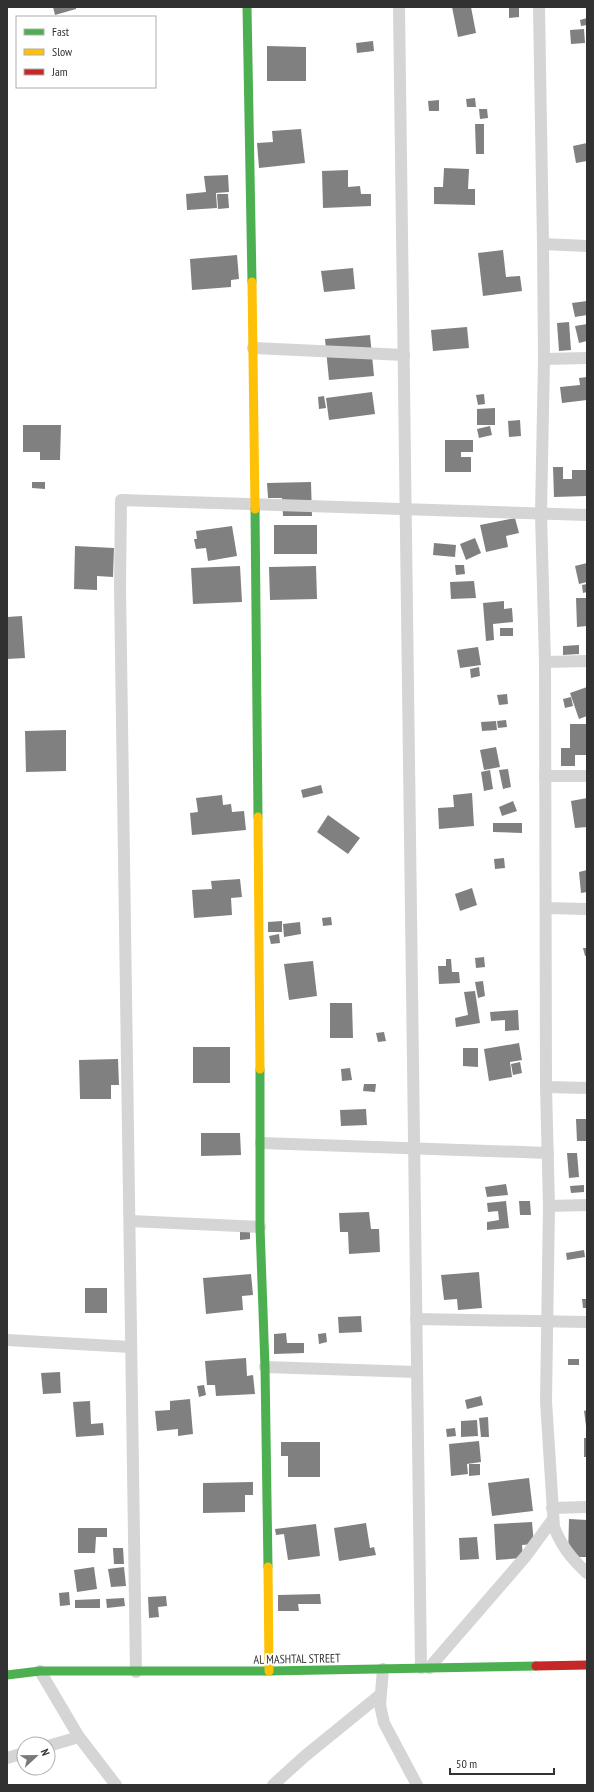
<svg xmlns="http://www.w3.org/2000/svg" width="594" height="1792" viewBox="0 0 594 1792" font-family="'PT Sans Narrow',sans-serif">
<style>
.building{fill:#808080}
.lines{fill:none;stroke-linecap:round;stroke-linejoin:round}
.street{stroke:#d5d5d5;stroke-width:12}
.fast{stroke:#4caf50;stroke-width:9}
.slow{stroke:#ffc107;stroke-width:9}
.jam{stroke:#c62828;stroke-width:9}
.labels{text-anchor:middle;stroke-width:4;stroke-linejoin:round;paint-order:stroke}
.street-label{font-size:12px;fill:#313131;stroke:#fff}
</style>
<rect width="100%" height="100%" fill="#fff"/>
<g class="building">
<path d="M53 7H76V9L55 15Z"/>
<path d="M452 7H471L476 33 458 37Z"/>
<path d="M509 7H519V17L509 18Z"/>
<path d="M587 18V25L581 26 580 20Z"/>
<path d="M584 29 585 43 571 44 570 30Z"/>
<path d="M373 41 374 51 357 53 356 43Z"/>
<path d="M267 46 306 47V81H267Z"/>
<path d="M475 98 476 107H467L466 99Z"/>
<path d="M439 100V111H429L428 101Z"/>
<path d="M479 109H487L488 118 480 119Z"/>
<path d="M475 124H484V154H476Z"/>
<path d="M301 129 305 163 259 168 257 143 273 142 272 131Z"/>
<path d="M587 143V161L576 163 573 146Z"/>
<path d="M444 168 469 169 468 189H475V205L434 204V187H443Z"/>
<path d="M348 170V187L360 186 361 194H371V206L323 208 322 171Z"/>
<path d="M228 175 229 192 216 193 217 208 187 210 186 194 206 192 204 176Z"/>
<path d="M217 194H228L229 208 218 209Z"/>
<path d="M503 250 506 277 520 276 522 291 483 296 478 253Z"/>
<path d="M237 255 239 279 231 280V287L192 290 190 259Z"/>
<path d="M353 268 355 289 324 292 321 271Z"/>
<path d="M587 301V315L575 317 572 303Z"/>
<path d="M569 322 571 350 559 351 557 323Z"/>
<path d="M587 324V341L579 343 575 326Z"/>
<path d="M467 327 469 348 433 351 431 330Z"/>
<path d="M370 335 374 376 329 380 325 339Z"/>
<path d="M587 377V400L562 403 560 387 580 385 579 378Z"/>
<path d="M372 392 375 414 329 420 326 398Z"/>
<path d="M484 394 485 404 478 405 476 395Z"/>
<path d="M324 396 326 408 319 409 318 397Z"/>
<path d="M495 408V425H477V409Z"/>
<path d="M520 420 521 436 509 437 508 421Z"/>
<path d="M23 425H61L60 460H40V452H23Z"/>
<path d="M490 426 492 435 479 438 477 429Z"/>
<path d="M445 440H473V452H461V457H471V472H445Z"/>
<path d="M553 467H563V479H572V470H587V496L554 497Z"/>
<path d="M32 482H45V489L32 488Z"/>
<path d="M311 482 312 516H283L282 498H268L267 483Z"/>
<path d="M515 518 519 533 506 536 508 547 486 552 480 525Z"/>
<rect x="274" y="525" width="43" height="29"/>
<path d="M232 526 237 556 208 561 206 548 196 549 194 539H197L196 531Z"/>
<path d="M475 538 481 553 466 560 460 544Z"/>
<path d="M434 543 456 545 455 557 433 555Z"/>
<path d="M75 546 114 548 113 577 97 576V590L74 589Z"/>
<path d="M587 563V582L579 584 575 566Z"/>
<path d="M455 565H464L465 574 456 575Z"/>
<path d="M240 566 242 602 193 604 191 568Z"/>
<path d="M316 566 317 599 270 600 269 567Z"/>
<path d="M474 581 476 598 451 599 450 582Z"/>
<path d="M587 584V592L583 593 582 585Z"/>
<path d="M576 598H587V626L577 627Z"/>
<path d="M504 601V609L512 608 513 622 493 624 494 640 486 641 483 603Z"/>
<path d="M22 616 25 658 7 659V617Z"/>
<rect x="500" y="628" width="13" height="8"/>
<path d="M579 645V654L563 655V646Z"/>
<path d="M478 647 481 665 460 668 457 650Z"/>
<path d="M479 667 480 676 471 678 470 669Z"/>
<path d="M587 687V716L579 719 570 693Z"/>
<path d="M507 694 508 704 499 705 497 695Z"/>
<path d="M571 697 573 706 565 708 563 699Z"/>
<path d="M506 720 507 727 498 728 497 721Z"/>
<path d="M496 721 497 730 482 731 481 722Z"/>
<path d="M570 724H586L587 755H575V766H561V748H570Z"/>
<path d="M66 730V771L26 772 25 731Z"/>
<path d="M496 747 500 767 484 770 480 750Z"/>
<path d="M508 769 511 787 503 789 499 770Z"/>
<path d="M490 770 493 789 484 791 481 772Z"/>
<path d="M321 785 323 793 303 798 301 790Z"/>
<path d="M472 793 474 826 439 829 438 808 454 807 453 795Z"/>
<path d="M222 795 223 805 231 804 232 812 244 811 246 830 192 835 190 813 198 812 196 798Z"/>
<path d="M587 798V827L575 828 571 801Z"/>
<path d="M513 801 517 811 502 816 499 807Z"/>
<path d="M328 815 360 838 348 854 317 832Z"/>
<path d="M493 823H522V833L493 832Z"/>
<path d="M504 858 505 868 495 869 494 859Z"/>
<path d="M587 870V892L581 893 579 872Z"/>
<path d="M240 879 242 897 231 898 232 915 194 918 192 890 212 889 211 881Z"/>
<path d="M472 888 477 905 460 911 455 894Z"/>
<path d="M331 917 332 925 323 926 322 918Z"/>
<path d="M282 921V932H268V922Z"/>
<path d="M300 922 301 934 284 937 283 924Z"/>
<path d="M279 934 280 943 271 944 269 936Z"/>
<path d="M583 948H587V956H585Z"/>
<path d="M484 957 485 967 476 968 475 958Z"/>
<path d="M446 959H451L452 972H459L460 983 439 984 438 966H446Z"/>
<path d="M313 961 317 996 289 1000 284 964Z"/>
<path d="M483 981 485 996 478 998 475 982Z"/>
<path d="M475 991 480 1023 456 1027 455 1018 468 1015 464 992Z"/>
<path d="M330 1003H352L353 1038H330Z"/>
<path d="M518 1010 519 1030 505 1031V1020L491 1021 490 1012Z"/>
<path d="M384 1032 386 1041 378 1042 376 1033Z"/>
<path d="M519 1043 522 1060 510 1062 512 1077 489 1081 484 1049Z"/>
<rect x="193" y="1047" width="37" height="36"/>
<path d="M463 1048H478V1067L463 1066Z"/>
<path d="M118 1059 119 1085H111V1099H80L79 1060Z"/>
<path d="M520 1062 522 1073 513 1075 511 1064Z"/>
<path d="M350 1068 352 1080 342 1081 341 1069Z"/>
<path d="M364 1084H376L375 1092 363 1091Z"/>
<path d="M366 1109 367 1125 341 1126 340 1110Z"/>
<path d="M576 1119H587V1141H577Z"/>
<path d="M201 1133H240L241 1155 201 1156Z"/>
<path d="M567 1153H577L579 1177 569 1178Z"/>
<path d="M506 1184 508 1195 487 1197 485 1187Z"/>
<path d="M584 1185V1192L571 1193 570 1186Z"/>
<path d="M506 1201 509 1228 487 1230V1222L499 1220 498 1211 488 1212 487 1203Z"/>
<path d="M519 1201H530L531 1215H520Z"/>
<path d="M369 1212 371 1229H379L380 1252 349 1254 348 1232H340L339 1213Z"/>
<path d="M240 1231H250V1239L240 1240Z"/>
<path d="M584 1250 585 1257 567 1260 566 1253Z"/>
<path d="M479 1272 482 1308 458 1310 457 1299 444 1300 441 1275Z"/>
<path d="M251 1274 253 1295 242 1296 243 1310 206 1314 203 1278Z"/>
<rect x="85" y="1288" width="22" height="25"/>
<path d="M582 1299H587V1308H583Z"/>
<path d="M361 1316 362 1332 339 1333 338 1317Z"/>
<path d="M286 1333 287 1343H304V1353L274 1354V1334Z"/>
<path d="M326 1333 327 1342 319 1344 318 1334Z"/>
<path d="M246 1358 247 1376 253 1375 255 1394 216 1396 215 1385H207L205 1361Z"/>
<rect x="568" y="1359" width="11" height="6"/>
<path d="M60 1372 61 1393 43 1394 41 1373Z"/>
<path d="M204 1385 206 1395 199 1397 197 1386Z"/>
<path d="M481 1396 483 1405 467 1409 465 1400Z"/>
<path d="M190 1399 193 1434 178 1436V1429L157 1431 155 1411 170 1410V1401Z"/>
<path d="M90 1401 91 1424 103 1423 104 1435 76 1437 73 1402Z"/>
<path d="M587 1410V1426H586L584 1411Z"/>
<path d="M488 1417 489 1437H481L479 1418Z"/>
<path d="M477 1420 478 1436 461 1437V1421Z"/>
<path d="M455 1428 456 1436 447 1437 446 1429Z"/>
<rect x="584" y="1438" width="3" height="19"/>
<path d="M479 1441 481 1462 467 1464 468 1474 451 1476 449 1444Z"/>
<path d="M281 1442H320V1477H288V1456H281Z"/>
<path d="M469 1464H480V1475L469 1476Z"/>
<path d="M529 1478 533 1511 492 1516 488 1483Z"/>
<path d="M253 1482V1495H245V1512L203 1513V1483Z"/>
<path d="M569 1519 587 1520V1557H568Z"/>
<path d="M532 1522 534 1544 522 1545 523 1558 496 1560 494 1524Z"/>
<path d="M366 1523 370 1548 374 1547 376 1555 339 1561 334 1528Z"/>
<path d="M316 1524 320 1556 288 1560 284 1534 276 1535 275 1529Z"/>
<path d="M78 1528H107V1537H96L95 1553H78Z"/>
<path d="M477 1537 479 1559 460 1560 459 1538Z"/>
<path d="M113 1548H123L124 1564H114Z"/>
<path d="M94 1567 97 1589 77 1592 74 1570Z"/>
<path d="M124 1567 126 1586 111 1587 108 1569Z"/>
<path d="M69 1592 70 1605 60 1606 59 1593Z"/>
<path d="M320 1594 321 1604H298L299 1611H278V1595Z"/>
<path d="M166 1596 167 1606 158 1607 159 1617 149 1618 148 1597Z"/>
<path d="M124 1598 125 1606 107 1608 106 1599Z"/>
<path d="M100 1599V1608H75V1600Z"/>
</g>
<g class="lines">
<g class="street">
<path d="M399 7 421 1668"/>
<path d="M539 7 543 244 544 359 541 514 545 662 546 1087 549 1206 546 1401 554 1527C562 1547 571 1558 587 1573"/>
<path d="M543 244 587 246"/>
<path d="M253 348 404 355"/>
<path d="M544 359 587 358"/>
<path d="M545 662 587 661"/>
<path d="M545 776H587"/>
<path d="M546 908 587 909"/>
<path d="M546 1087 587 1088"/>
<path d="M261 1143 548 1153"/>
<path d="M549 1206 587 1205"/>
<path d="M130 1221 260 1227"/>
<path d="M416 1319 587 1322"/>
<path d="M7 1340 131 1347"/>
<path d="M265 1367 417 1372"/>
<path d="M552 1508 587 1507"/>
<path d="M429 1668 526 1556 553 1519"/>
<path d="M383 1669 380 1705 384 1723 417 1785"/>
<path d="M40 1671 79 1737 116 1785"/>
<path d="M136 1672 120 587 121 500 587 515"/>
<path d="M48 1746 79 1737"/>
<path d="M7 1758 24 1753"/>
<path d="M273 1785 305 1756 380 1695"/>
</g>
<g class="fast">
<path d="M247 7 252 282"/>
<path d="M255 509 258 817"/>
<path d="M260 1069V1227L265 1367 268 1567"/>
<path d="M7 1675 40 1671H269L536 1666"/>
</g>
<g class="slow">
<path d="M252 282 255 509"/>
<path d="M258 817 260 1069"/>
<path d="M268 1567 269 1671"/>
</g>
<path class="jam" d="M536 1666 587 1665"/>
</g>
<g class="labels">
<g class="street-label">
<text transform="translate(297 1659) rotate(-1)" y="4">AL MASHTAL STREET</text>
</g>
</g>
<rect width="594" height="1792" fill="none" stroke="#313131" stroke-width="16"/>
<rect x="16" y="16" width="140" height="72" fill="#ffffff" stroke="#adadad"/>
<rect x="24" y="29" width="20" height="6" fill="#4caf50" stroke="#adadad"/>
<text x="52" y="36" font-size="12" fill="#313131">Fast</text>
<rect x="24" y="49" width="20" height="6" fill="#ffc107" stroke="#adadad"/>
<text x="52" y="56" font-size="12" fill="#313131">Slow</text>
<rect x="24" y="69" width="20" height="6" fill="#c62828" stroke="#adadad"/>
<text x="52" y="76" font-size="12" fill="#313131">Jam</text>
<g transform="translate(36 1756) rotate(68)"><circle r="19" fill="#ffffff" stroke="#adadad"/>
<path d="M0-3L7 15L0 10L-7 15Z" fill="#797979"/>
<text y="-6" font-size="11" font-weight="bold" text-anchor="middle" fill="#313131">N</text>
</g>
<path d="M450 1768v6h104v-6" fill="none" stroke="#313131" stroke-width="2"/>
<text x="456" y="1768" font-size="12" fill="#313131" stroke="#ffffff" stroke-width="3" paint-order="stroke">50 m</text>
</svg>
